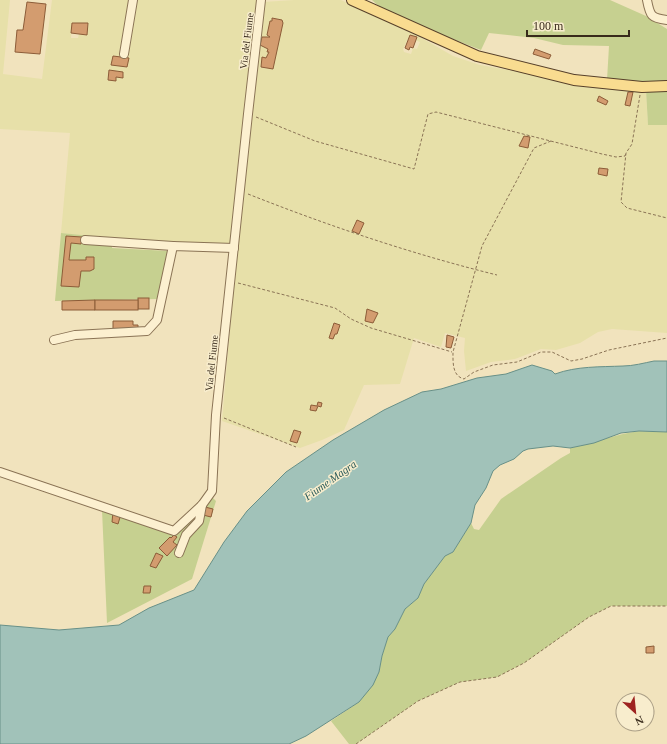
<svg xmlns="http://www.w3.org/2000/svg" width="667" height="744" viewBox="0 0 667 744" font-family="'Times New Roman',serif">
<style>
.farmland{fill:#e7e0a9;fill-rule:evenodd}
.green{fill:#c6d090}
.water{fill:#a1c2b9;stroke:#689088}
.building{fill:#d39c6f;stroke:#8c5c38}
.lines{fill:none;stroke-linecap:round;stroke-linejoin:round}
.minor-casing{stroke:#8a7355;stroke-width:10}
.major-casing{stroke:#57402a;stroke-width:12}
.path{stroke:#8a7355;stroke-width:1;stroke-dasharray:3 2;stroke-linecap:butt}
.minor{stroke:#fcf0d0;stroke-width:8}
.major{stroke:#f9dc90;stroke-width:10}
.labels{text-anchor:middle;stroke-width:3;stroke-linejoin:round;paint-order:stroke}
.street-label{font-size:10px;fill:#382a1b;stroke:#f8edcd}
.water-label{font-size:11px;font-style:italic;fill:#285958;stroke:#f8edcd}
</style>
<rect width="100%" height="100%" fill="#f1e3bd"/>
<g class="farmland">
<path d="M0 0H10L3 74 42 79 52 0H258L232 245 174 244 61 233 70 133 0 129ZM72 23H88L87 35 79 34 78 38H71Z"/>
<path d="M294 0H341L420 37 453 56 480 65 542 76 646 90 648 125H667V333L612 329 598 332 580 343 556 350 541 349 515 359 491 362 466 371 464 351 465 338 445 333 441 347 414 338 400 384 364 385 344 430 322 440 300 448 222 421 241 198 263 2ZM273 18 282 20V23L273 69 261 67 262 57 266 58 269 52H267L268 49 260 45 262 38 270 37 267 35 270 21H272ZM410 35 416 37 415 40 420 42 417 49 413 48 411 54 404 52 403 49Z"/>
</g>
<g class="green">
<path d="M372 0H610L646 16 667 29V82L607 80 609 46 563 45 534 38 489 33 481 50 386 13Z"/>
<path d="M667 89V125H648L646 90Z"/>
<path d="M61 233 113 238 112 248 169 251 158 299 55 301Z"/>
<path d="M639 431 667 432V606H611L589 617 524 663 497 677 460 682 418 701 356 744H349L331 721 359 702 379 672 382 656 388 637 395 629 405 609 418 598 424 584 445 556 453 552 471 523 474 529 479 530 501 499 561 458 570 453V448C594 443 616 434 639 431Z"/>
<path d="M211 496 216 501 192 579 107 623 102 510 174 533Z"/>
</g>
<path class="water" d="M654 361H667V432L639 431 621 433 594 443 570 448 553 446 528 449 523 451 514 459 500 465 493 471 486 488 475 505 471 523 453 552 445 556 424 584 418 598 405 609 395 629 388 637 382 656 379 672 373 685 359 702 306 736 289 744H0V625L59 630 119 625 149 608 194 590 224 542 247 511 286 472 333 440 384 410 422 392 441 389 477 378 506 374 532 365 552 371 555 374C577 366 600 367 623 366 633 366 644 363 654 361Z"/>
<g class="building">
<path d="M27 2 46 4 40 54 15 52 17 30H23Z"/>
<path d="M272 18 282 20 283 23 273 69 261 67 262 57 266 58 269 52H267L268 49 260 45 262 37H270L267 35 270 21H272Z"/>
<path d="M72 23H88L87 35 71 33Z"/>
<path d="M410 35 417 37 413 48 410 47 409 50 405 48Z"/>
<path d="M535 49 551 55 549 59 533 54Z"/>
<path d="M113 56 129 58 127 67 111 65Z"/>
<path d="M109 70 123 72V78L116 77V81L108 80Z"/>
<path d="M628 92H633L630 106 625 105Z"/>
<path d="M599 96 608 101 606 105 597 101Z"/>
<path d="M524 136 530 137 528 148 519 146Z"/>
<path d="M599 168 608 169 607 176 598 174Z"/>
<path d="M357 220 364 223 359 234 352 231Z"/>
<path d="M66 236 82 237 81 244 71 243 69 260H86V257H94V269L90 271H81L79 287 61 286Z"/>
<rect x="138" y="298" width="11" height="11"/>
<path d="M95 300V310H62V301Z"/>
<rect x="95" y="300" width="43" height="10"/>
<path d="M367 309 378 313 373 323 365 321Z"/>
<path d="M113 321H133V325H138V330H113Z"/>
<path d="M334 323 340 325 337 334H335L333 339 329 338Z"/>
<path d="M447 335 454 337 451 348 446 347Z"/>
<path d="M318 402 322 403 321 407 318 406 316 411 310 410 311 405 317 406Z"/>
<path d="M294 430 301 432 297 443 290 441Z"/>
<path d="M205 507 213 509 211 517 203 515Z"/>
<path d="M113 512 121 514 118 524 112 522Z"/>
<path d="M174 535 177 537 173 542 177 545 167 556 159 548 170 537 171 538Z"/>
<path d="M156 553 163 556 156 568 150 566Z"/>
<path d="M144 586H151L150 593H143Z"/>
<path d="M654 646V653H646V647Z"/>
</g>
<g class="lines">
<defs>
<g id="minor">
<path d="M647 0C650 16 651 18 667 20"/>
<path d="M124 54 133 0"/>
<path d="M85 240 173 246"/>
<path d="M54 340 75 335 147 331 157 320 173 246 234 248"/>
<path d="M0 472 174 531 202 505 212 491 216 415 248 114 261 0"/>
<path d="M179 553 186 535 199 521 202 505"/>
</g>
<path id="major" d="M352 0 477 56 574 80 642 87 667 86"/>
</defs>
<use href="#minor" class="minor-casing"/>
<use href="#major" class="major-casing"/>
<g class="path">
<path d="M640 95 632 144 626 153 621 202 627 208 667 218"/>
<path d="M256 117 315 141 414 169 428 114 436 112 602 154 616 157 625 156 626 153"/>
<path d="M551 141 534 148 482 246 453 352C453 362 452 376 464 379L474 372 493 365 517 362 541 352H552L571 361 582 359 609 350 667 338"/>
<path d="M248 194C329 226 412 254 497 275"/>
<path d="M238 283 335 308 351 319 371 328 452 352"/>
<path d="M224 418 296 447"/>
<path d="M356 744 418 701 460 682 497 677 524 663 589 617 611 606H667"/>
</g>
<use href="#minor" class="minor"/>
<use href="#major" class="major"/>
</g>
<g class="labels">
<g class="street-label">
<text transform="translate(246 41) rotate(-83)" y="4">Via del Fiume</text>
<text transform="translate(211 363) rotate(-84)" y="4">Via del Fiume</text>
</g>
<g class="water-label">
<text transform="translate(330 480) rotate(-35)" y="4">Fiume Magra</text>
</g>
</g>
<g transform="translate(635 712) rotate(153)"><circle r="19" fill="#f8edcd" stroke="#ab9f86"/>
<path d="M0-3L7 15L0 10L-7 15Z" fill="#9e2320"/>
<text y="-6" font-size="11" font-weight="bold" text-anchor="middle" fill="#382a1b">N</text>
</g>
<path d="M527 30v6h102v-6" fill="none" stroke="#382a1b" stroke-width="2"/>
<text x="533" y="30" font-size="12" fill="#382a1b" stroke="#f8edcd" stroke-width="3" paint-order="stroke">100 m</text>
</svg>
